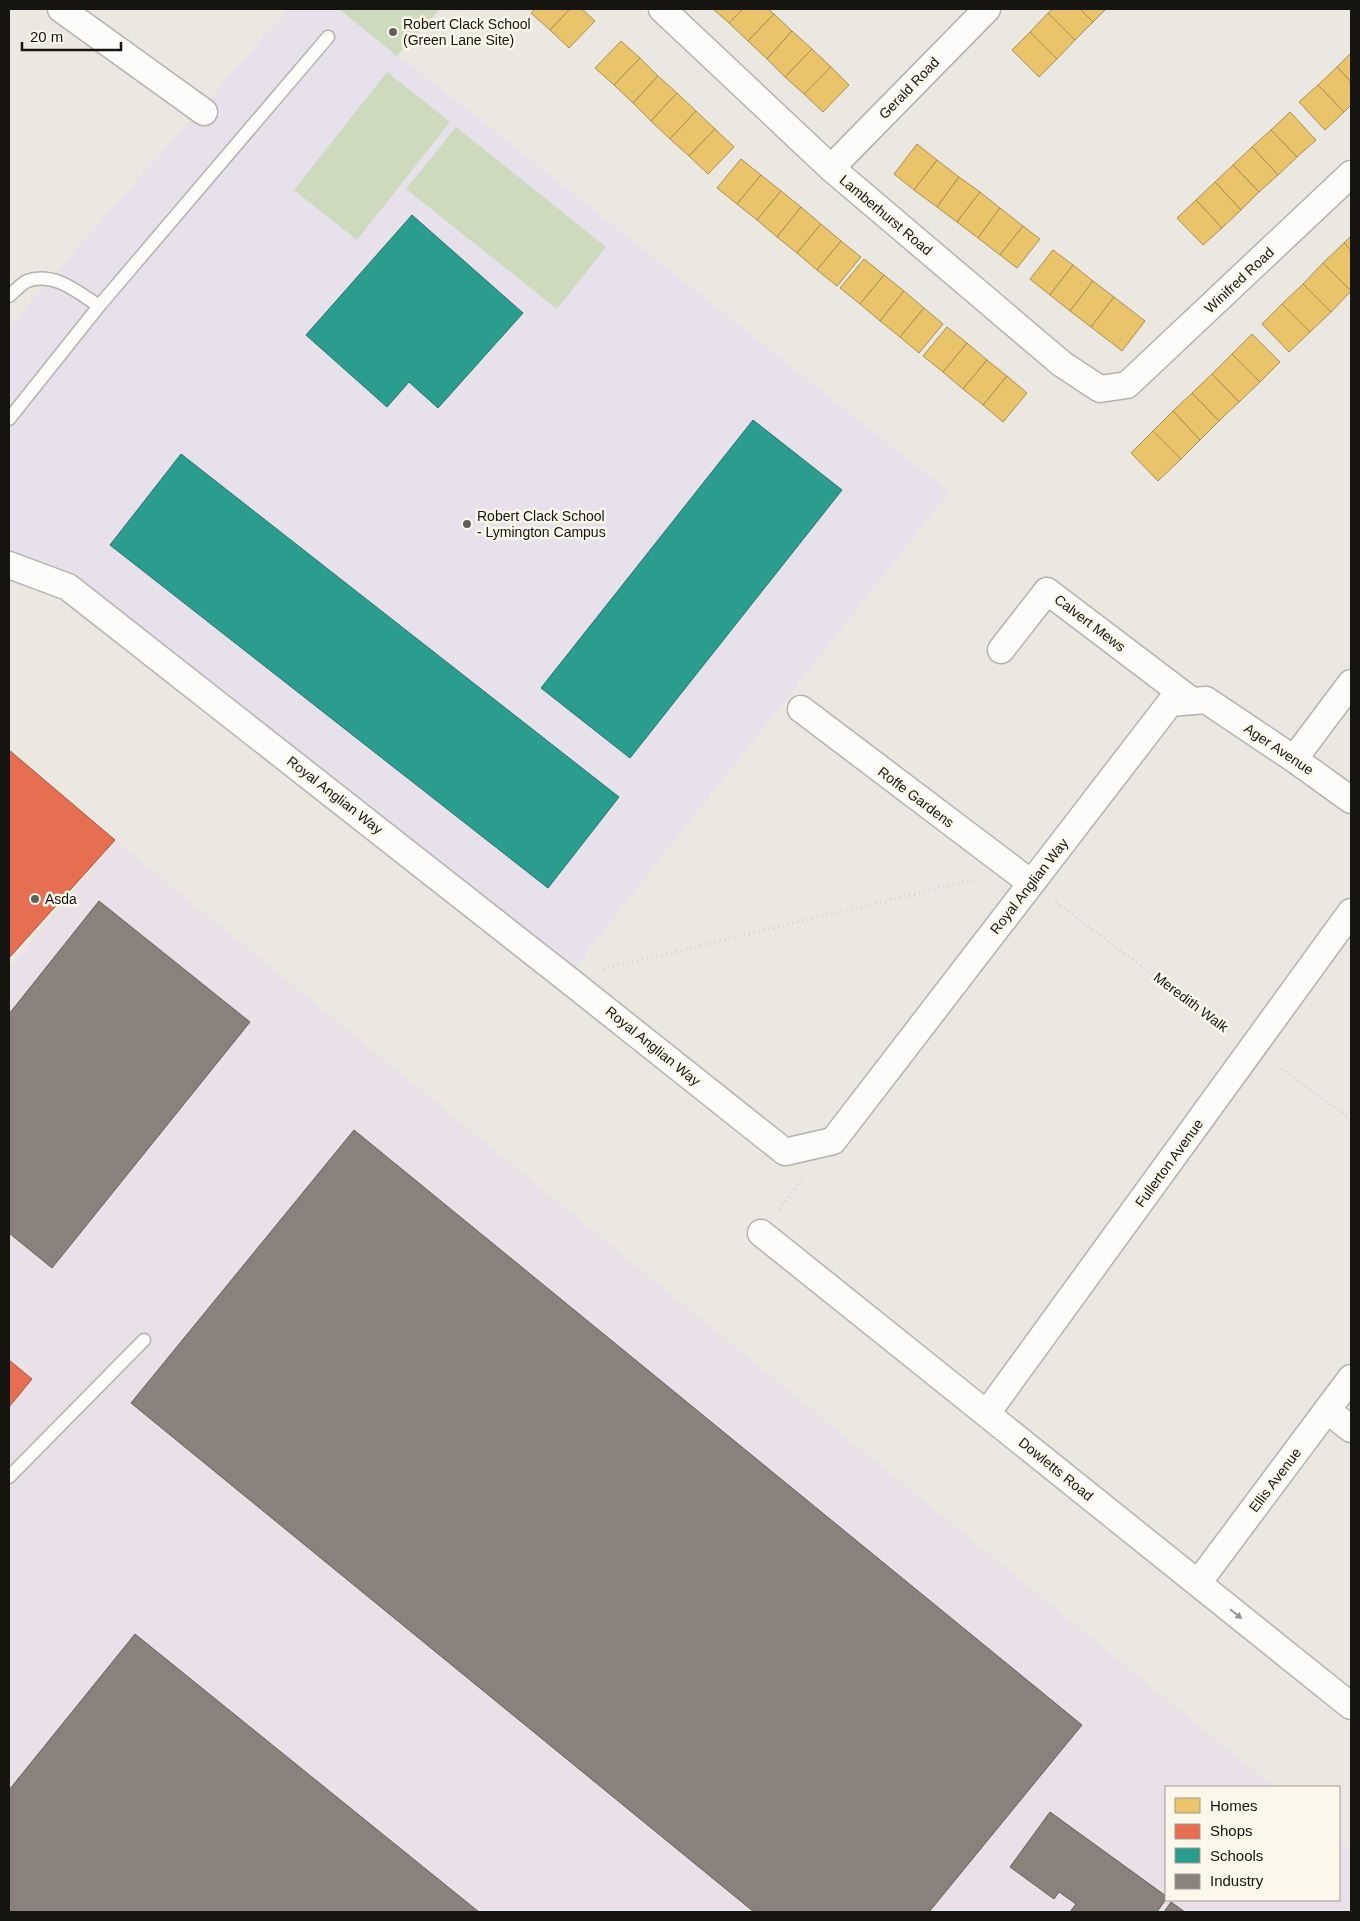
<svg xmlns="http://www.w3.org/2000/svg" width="1360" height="1921" viewBox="0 0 1360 1921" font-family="Arial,sans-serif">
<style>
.industrial{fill:#eae0e7}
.education{fill:#e6e1ea}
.green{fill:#cddabd}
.homes{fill:#e9c46a;stroke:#a98f4f}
.shops{fill:#e76f51;stroke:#a8543e}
.schools{fill:#2a9d8f;stroke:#247469}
.industry{fill:#8a817c;stroke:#67605c}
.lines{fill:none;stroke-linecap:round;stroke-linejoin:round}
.service-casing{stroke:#b3b2ac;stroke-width:15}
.minor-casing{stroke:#b3b2ac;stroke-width:29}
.path{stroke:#d3d2d0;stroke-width:3;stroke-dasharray:1 4;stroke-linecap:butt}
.service{stroke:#fcfcfa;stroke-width:12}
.minor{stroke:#fcfcfa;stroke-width:26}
.oneway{fill:#949491}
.poi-dot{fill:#605e59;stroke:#fbf7ea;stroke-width:2}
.labels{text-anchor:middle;stroke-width:5;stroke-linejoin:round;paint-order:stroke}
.poi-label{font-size:14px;fill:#151410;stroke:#fbf7ea;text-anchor:start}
.street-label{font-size:14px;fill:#151410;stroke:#fbf7ea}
</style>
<rect width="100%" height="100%" fill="#eae8e0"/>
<path class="industrial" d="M115 840 1274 1787H1166V1900H1339V1840L1351 1850V1912H9V969Z"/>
<path class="education" d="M289 9H441L398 55 949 492 566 978 9 555V329L44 286Z"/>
<g class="green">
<path d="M339 9H440L397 56Z"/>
<path d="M387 72 450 122 357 240 294 190Z"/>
<path d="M456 127 606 247 557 309 406 189Z"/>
</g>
<g class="homes">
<path d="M535 9H570L550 30 531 13Z"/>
<path d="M570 9H582L595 21 569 48 550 30Z"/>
<path d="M713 9H743L729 23Z"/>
<path d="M743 9H768L774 14 748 41 729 23Z"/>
<path d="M1053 9H1080L1093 22 1075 40 1048 13Z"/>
<path d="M1080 9H1106L1093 22Z"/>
<path d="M1048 13 1075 40 1057 59 1030 32Z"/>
<path d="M774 14 792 31 767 59 748 41Z"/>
<path d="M792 31 812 49 785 77 767 59Z"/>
<path d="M1030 32 1057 59 1039 77 1012 50Z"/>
<path d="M621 41 640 58 614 85 595 68Z"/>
<path d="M812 49 831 67 804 94 785 77Z"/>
<path d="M1351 53V82L1337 67Z"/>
<path d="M640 58 658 76 633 103 614 85Z"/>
<path d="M831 67 849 85 823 112 804 94Z"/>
<path d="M1337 67 1351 82V105L1344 112 1318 85Z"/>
<path d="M658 76 677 93 651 121 633 103Z"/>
<path d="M1318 85 1344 112 1325 130 1299 102Z"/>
<path d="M677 93 696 111 670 139 651 121Z"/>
<path d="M696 111 715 129 689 156 670 139Z"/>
<path d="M1290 112 1316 140 1297 157 1271 130Z"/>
<path d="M715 129 734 147 708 174 689 156Z"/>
<path d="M1271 130 1297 157 1278 175 1252 147Z"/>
<path d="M917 144 937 160 914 190 894 174Z"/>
<path d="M1252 147 1278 175 1259 192 1233 165Z"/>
<path d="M741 159 761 175 737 204 717 188Z"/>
<path d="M937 160 959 177 937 207 914 190Z"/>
<path d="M1233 165 1259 192 1241 210 1215 182Z"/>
<path d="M761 175 781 191 757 220 737 204Z"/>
<path d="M959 177 980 192 957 222 937 207Z"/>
<path d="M1215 182 1241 210 1222 228 1196 200Z"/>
<path d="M781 191 801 207 777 237 757 220Z"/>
<path d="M980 192 1000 208 978 238 957 222Z"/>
<path d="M1196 200 1222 228 1203 245 1177 218Z"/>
<path d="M801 207 821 224 797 253 777 237Z"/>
<path d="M1000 208 1023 226 1000 255 978 238Z"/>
<path d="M821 224 841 241 817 270 797 253Z"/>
<path d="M1023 226 1040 239 1017 268 1000 255Z"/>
<path d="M1351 236V250L1344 243Z"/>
<path d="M841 241 861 257 837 286 817 270Z"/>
<path d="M1344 243 1351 250V291L1323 263Z"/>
<path d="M1053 250 1073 265 1050 295 1030 279Z"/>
<path d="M864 259 884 275 860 304 840 288Z"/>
<path d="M1323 263 1351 291 1331 312 1303 284Z"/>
<path d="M1073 265 1093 281 1070 311 1050 295Z"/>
<path d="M884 275 904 291 880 321 860 304Z"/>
<path d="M1093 281 1114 297 1091 327 1070 311Z"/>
<path d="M1303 284 1331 312 1310 332 1282 304Z"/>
<path d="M904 291 924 308 900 337 880 321Z"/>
<path d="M1114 297 1145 321 1122 351 1091 327Z"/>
<path d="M1282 304 1310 332 1289 352 1262 324Z"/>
<path d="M924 308 943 324 919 353 900 337Z"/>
<path d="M947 327 967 343 943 372 923 356Z"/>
<path d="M1252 334 1280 362 1260 382 1232 354Z"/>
<path d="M967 343 987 360 963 389 943 372Z"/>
<path d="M1232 354 1260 382 1239 402 1212 374Z"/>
<path d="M987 360 1007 376 983 405 963 389Z"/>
<path d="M1212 374 1239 402 1219 421 1192 393Z"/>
<path d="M1007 376 1027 393 1003 422 983 405Z"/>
<path d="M1192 393 1219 421 1200 440 1173 411Z"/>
<path d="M1173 411 1200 440 1181 459 1153 431Z"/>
<path d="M1153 431 1181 459 1158 481 1131 453Z"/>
</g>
<g class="shops">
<path d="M9 750 115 840 9 958Z"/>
<path d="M9 1360 32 1379 9 1407Z"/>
</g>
<g class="schools">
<path d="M412 215 523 313 438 408 409 382 387 407 306 335Z"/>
<path d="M753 420 842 490 630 758 541 688Z"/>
<path d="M181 454 619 797 548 888 110 545Z"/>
</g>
<g class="industry">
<path d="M99 901 250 1022 52 1268 9 1233V1014Z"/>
<path d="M354 1130 1082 1725 929 1912H754L131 1403Z"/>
<path d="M135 1634 479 1912H9V1790Z"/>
<path d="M1050 1812 1166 1896V1899L1157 1912H1070L1076 1904 1059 1892 1054 1899 1010 1867Z"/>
<path d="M1171 1902 1185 1912H1164Z"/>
</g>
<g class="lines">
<defs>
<g id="service">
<path d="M9 296C14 292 21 284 27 281 54 271 79 293 99 306"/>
<path d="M9 419 99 306 328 37"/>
<path d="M9 1477 144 1340"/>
</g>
<g id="minor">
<path d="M61 9 204 112"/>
<path d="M662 9 831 168 1062 364 1100 389 1127 385 1351 174"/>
<path d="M831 168 987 9"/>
<path d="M9 565 68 587 566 978 785 1152 833 1141 1170 703 1206 700 1294 759 1351 800"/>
<path d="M1001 650 1047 591 1192 701"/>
<path d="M801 709 1031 883"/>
<path d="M1294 759 1351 683"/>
<path d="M761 1233 1351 1706"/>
<path d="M1327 1410 1351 1429"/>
<path d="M987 1413 1351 912"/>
<path d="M1198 1583 1351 1378"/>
</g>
</defs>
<use href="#service" class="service-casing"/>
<use href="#minor" class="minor-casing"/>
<g class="path">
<path d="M1056 902 1229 1031"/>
<path d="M603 969 976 879"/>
<path d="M1277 1066 1351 1119"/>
<path d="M779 1209 803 1179"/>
</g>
<use href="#service" class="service"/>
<use href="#minor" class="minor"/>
</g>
<defs><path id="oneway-solid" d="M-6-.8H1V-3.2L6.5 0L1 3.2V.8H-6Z" transform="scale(1.25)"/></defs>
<use class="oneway" href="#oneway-solid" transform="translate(1236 1614) rotate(39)"/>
<g class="poi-dot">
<circle cx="393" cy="32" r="5"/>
<circle cx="467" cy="524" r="5"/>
<circle cx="35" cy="899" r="5"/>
</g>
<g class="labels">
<g class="poi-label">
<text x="403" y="29">Robert Clack School<tspan x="403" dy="16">(Green Lane Site)</tspan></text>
<text x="477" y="521">Robert Clack School<tspan x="477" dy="16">- Lymington Campus</tspan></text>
<text x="45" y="904">Asda</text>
</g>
<g class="street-label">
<text transform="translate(909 88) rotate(-46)" y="5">Gerald Road</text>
<text transform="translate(886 215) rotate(40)" y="5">Lamberhurst Road</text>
<text transform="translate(1239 280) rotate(-43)" y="5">Winifred Road</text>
<text transform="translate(1090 623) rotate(37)" y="5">Calvert Mews</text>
<text transform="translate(1279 749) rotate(34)" y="5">Ager Avenue</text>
<text transform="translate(335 795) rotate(38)" y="5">Royal Anglian Way</text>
<text transform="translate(916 797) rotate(37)" y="5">Roffe Gardens</text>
<text transform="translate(1029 886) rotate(-52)" y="5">Royal Anglian Way</text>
<text transform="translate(1191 1002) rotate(37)" y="5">Meredith Walk</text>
<text transform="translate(653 1046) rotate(39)" y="5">Royal Anglian Way</text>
<text transform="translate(1169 1163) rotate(-54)" y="5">Fullerton Avenue</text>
<text transform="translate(1056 1469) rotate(39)" y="5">Dowletts Road</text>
<text transform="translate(1275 1480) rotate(-53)" y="5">Ellis Avenue</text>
</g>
</g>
<rect width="1360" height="1921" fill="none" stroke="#151410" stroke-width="20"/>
<rect x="1165" y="1786" width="175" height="115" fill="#fbf7ea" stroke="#9f9c93"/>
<rect x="1175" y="1798" width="25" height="15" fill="#e9c46a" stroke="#9f9c93"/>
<text x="1210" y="1811" font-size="15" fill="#151410">Homes</text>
<rect x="1175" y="1824" width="25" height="15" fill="#e76f51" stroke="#9f9c93"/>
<text x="1210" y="1836" font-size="15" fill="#151410">Shops</text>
<rect x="1175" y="1848" width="25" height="15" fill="#2a9d8f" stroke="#9f9c93"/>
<text x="1210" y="1861" font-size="15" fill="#151410">Schools</text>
<rect x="1175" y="1874" width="25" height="15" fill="#8a817c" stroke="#9f9c93"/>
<text x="1210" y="1886" font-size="15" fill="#151410">Industry</text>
<path d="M22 42v8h99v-8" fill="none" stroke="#151410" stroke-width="2.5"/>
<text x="30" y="42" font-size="15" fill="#151410" stroke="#fbf7ea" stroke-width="4" paint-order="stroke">20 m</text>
</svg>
